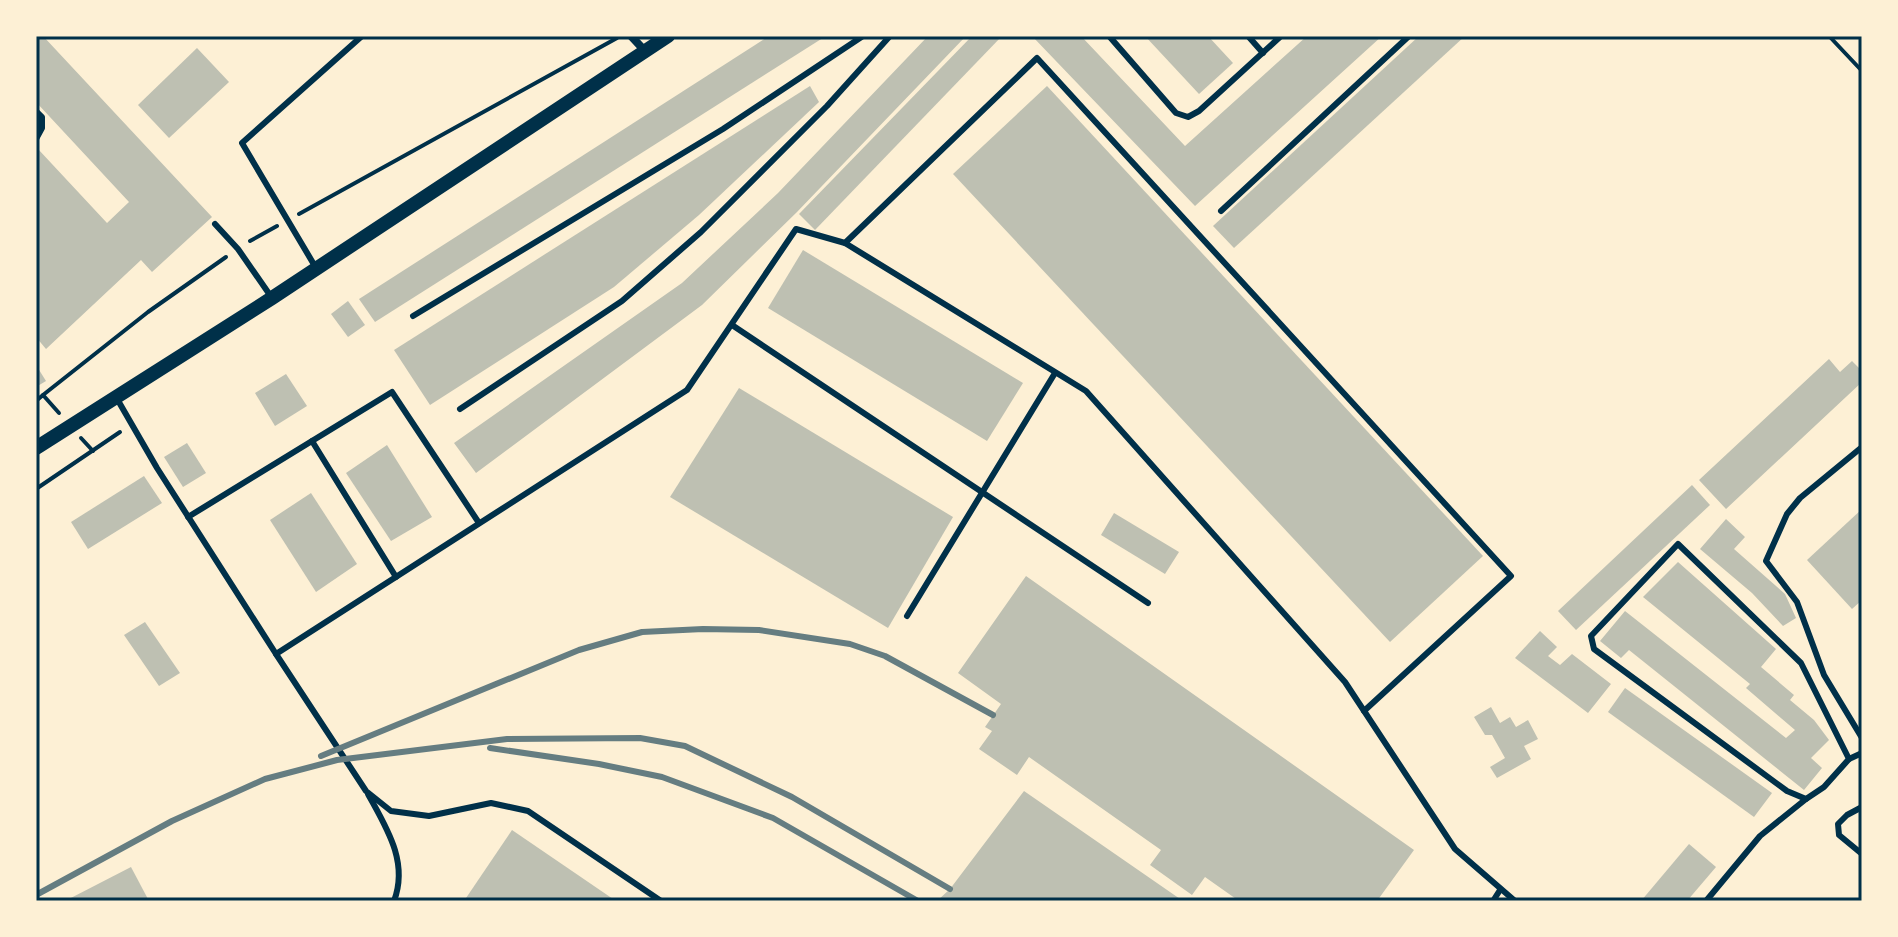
<svg xmlns="http://www.w3.org/2000/svg" width="1898" height="937" viewBox="0 0 1898 937" font-family="'Open Sans',sans-serif">
<style>
.building{fill:#bec0b2}
.lines{fill:none;stroke-linecap:round;stroke-linejoin:round}
.path{stroke:#003049;stroke-width:4}
.service{stroke:#003049;stroke-width:6}
.minor{stroke:#003049;stroke-width:8}
.tertiary{stroke:#003049;stroke-width:14}
.rail{stroke:#657d81;stroke-width:6}
.neatline{fill:none;stroke:#003049;stroke-width:3}
</style>
<rect width="100%" height="100%" fill="#fdf0d5"/>
<g class="building">
<path d="M36 36H43L212 217 152 272 141 260 46 349 36 337V151L38 149 107 223 129 202 36 102Z"/>
<path d="M769 36H826L375 322 359 299Z"/>
<path d="M928 36H966L797 212 702 305 476 473 454 443 682 283 778 193Z"/>
<path d="M972 36H1002L815 230 799 214Z"/>
<path d="M1032 36H1081L1185 146 1307 36H1382L1195 206Z"/>
<path d="M1145 36H1208L1233 63 1199 94Z"/>
<path d="M1419 36H1465L1234 248 1213 226Z"/>
<path d="M197 48 229 82 169 138 138 105Z"/>
<path d="M810 86 819 102 699 215 614 287 430 405 394 350Z"/>
<path d="M1047 86 1483 556 1390 642 953 174Z"/>
<path d="M803 250 1023 383 987 441 768 308Z"/>
<path d="M348 301 365 325 348 337 331 314Z"/>
<path d="M1829 359 1840 372 1852 361 1862 371V382L1726 509 1699 480Z"/>
<path d="M36 365 46 381 36 387Z"/>
<path d="M286 374 307 406 275 426 255 393Z"/>
<path d="M739 388 953 517 888 628 670 497Z"/>
<path d="M187 443 206 473 183 487 164 457Z"/>
<path d="M387 445 432 517 391 541 346 473Z"/>
<path d="M144 476 162 503 88 549 71 522Z"/>
<path d="M1692 485 1710 505 1576 630 1558 611Z"/>
<path d="M311 493 357 564 316 592 270 520Z"/>
<path d="M1862 509V600L1852 609 1807 560Z"/>
<path d="M1114 513 1179 552 1165 574 1101 535Z"/>
<path d="M1726 519 1745 537 1734 549 1785 594 1796 618 1783 626 1752 593 1700 549Z"/>
<path d="M1678 562 1776 649 1761 667 1794 695 1790 700 1814 720 1829 740 1811 758 1822 768 1804 790 1629 650 1621 658 1600 641 1625 611 1786 738 1795 730 1746 688 1750 684 1643 597Z"/>
<path d="M1026 576 1414 850 1377 901H1239L1205 877 1192 895 1150 865 1161 850 1029 757 1017 775 979 749 992 731 985 727 1001 704 958 673Z"/>
<path d="M145 622 180 673 159 686 124 635Z"/>
<path d="M1540 631 1557 647 1548 656 1560 665 1572 654 1611 684 1588 713 1515 658Z"/>
<path d="M1625 688 1772 793 1754 817 1608 712Z"/>
<path d="M1491 707 1500 723 1510 717 1516 727 1528 720 1538 739 1524 746 1531 759 1497 778 1490 767 1505 758 1492 735H1485L1474 717Z"/>
<path d="M1024 791 1183 901H937L950 889Z"/>
<path d="M512 830 616 901H464Z"/>
<path d="M1689 844 1716 867 1687 901H1641Z"/>
<path d="M131 867 149 901H65Z"/>
</g>
<g class="lines">
<g class="path">
<path d="M1829 36 1862 71"/>
<path d="M299 214 617 38"/>
<path d="M250 241 277 226"/>
<path d="M43 395 148 312 226 257"/>
<path d="M36 401 43 395 59 413"/>
<path d="M81 438 93 451"/>
<path d="M36 489 120 432"/>
</g>
<g class="service">
<path d="M1109 36 1176 113 1188 117 1199 111 1281 36"/>
<path d="M1248 36 1263 53"/>
<path d="M36 111 42 117V128L36 139"/>
<path d="M1221 211 1409 36"/>
<path d="M215 224 238 249 272 298"/>
<path d="M845 243 1037 58 1511 576 1364 711"/>
<path d="M316 268 242 143 362 36"/>
<path d="M413 316 723 129 863 36"/>
<path d="M732 325 1148 603"/>
<path d="M116 397 157 468 276 654 687 390 796 229 845 243 1086 391 1345 682 1455 849 1515 901"/>
<path d="M460 409 622 301 701 232 827 106 890 36"/>
<path d="M312 441 396 577"/>
<path d="M1862 447 1800 498 1787 514 1766 561 1797 602 1824 675 1862 738"/>
<path d="M188 517 392 392 479 523"/>
<path d="M1678 544 1801 663 1849 759 1824 787 1806 799 1787 791 1594 649 1591 636Z"/>
<path d="M907 616 1055 373"/>
<path d="M276 654 366 791 391 811 429 816 491 803 528 811 661 901"/>
<path d="M1849 759 1862 753"/>
<path d="M368 794C386 827 409 862 394 901"/>
<path d="M1862 807 1847 815 1838 824 1839 835 1862 854"/>
<path d="M1493 901 1500 890"/>
<path d="M1706 901 1760 836 1806 799"/>
</g>
<path class="minor" d="M631 36 645 51"/>
<path class="tertiary" d="M36 448 272 298 668 36"/>
<g class="rail">
<path d="M490 748 599 764 662 777 773 818 918 901"/>
<path d="M321 756 579 650 642 632 703 629 759 630 850 644 885 656 993 715"/>
<path d="M36 895 172 821 265 779 337 760 507 739 640 738 685 746 792 797 950 889"/>
</g>
</g>
<rect width="1898" height="937" fill="none" stroke="#fdf0d5" stroke-width="76"/>
<rect x="38" y="38" width="1822" height="861" class="neatline"/>
</svg>
